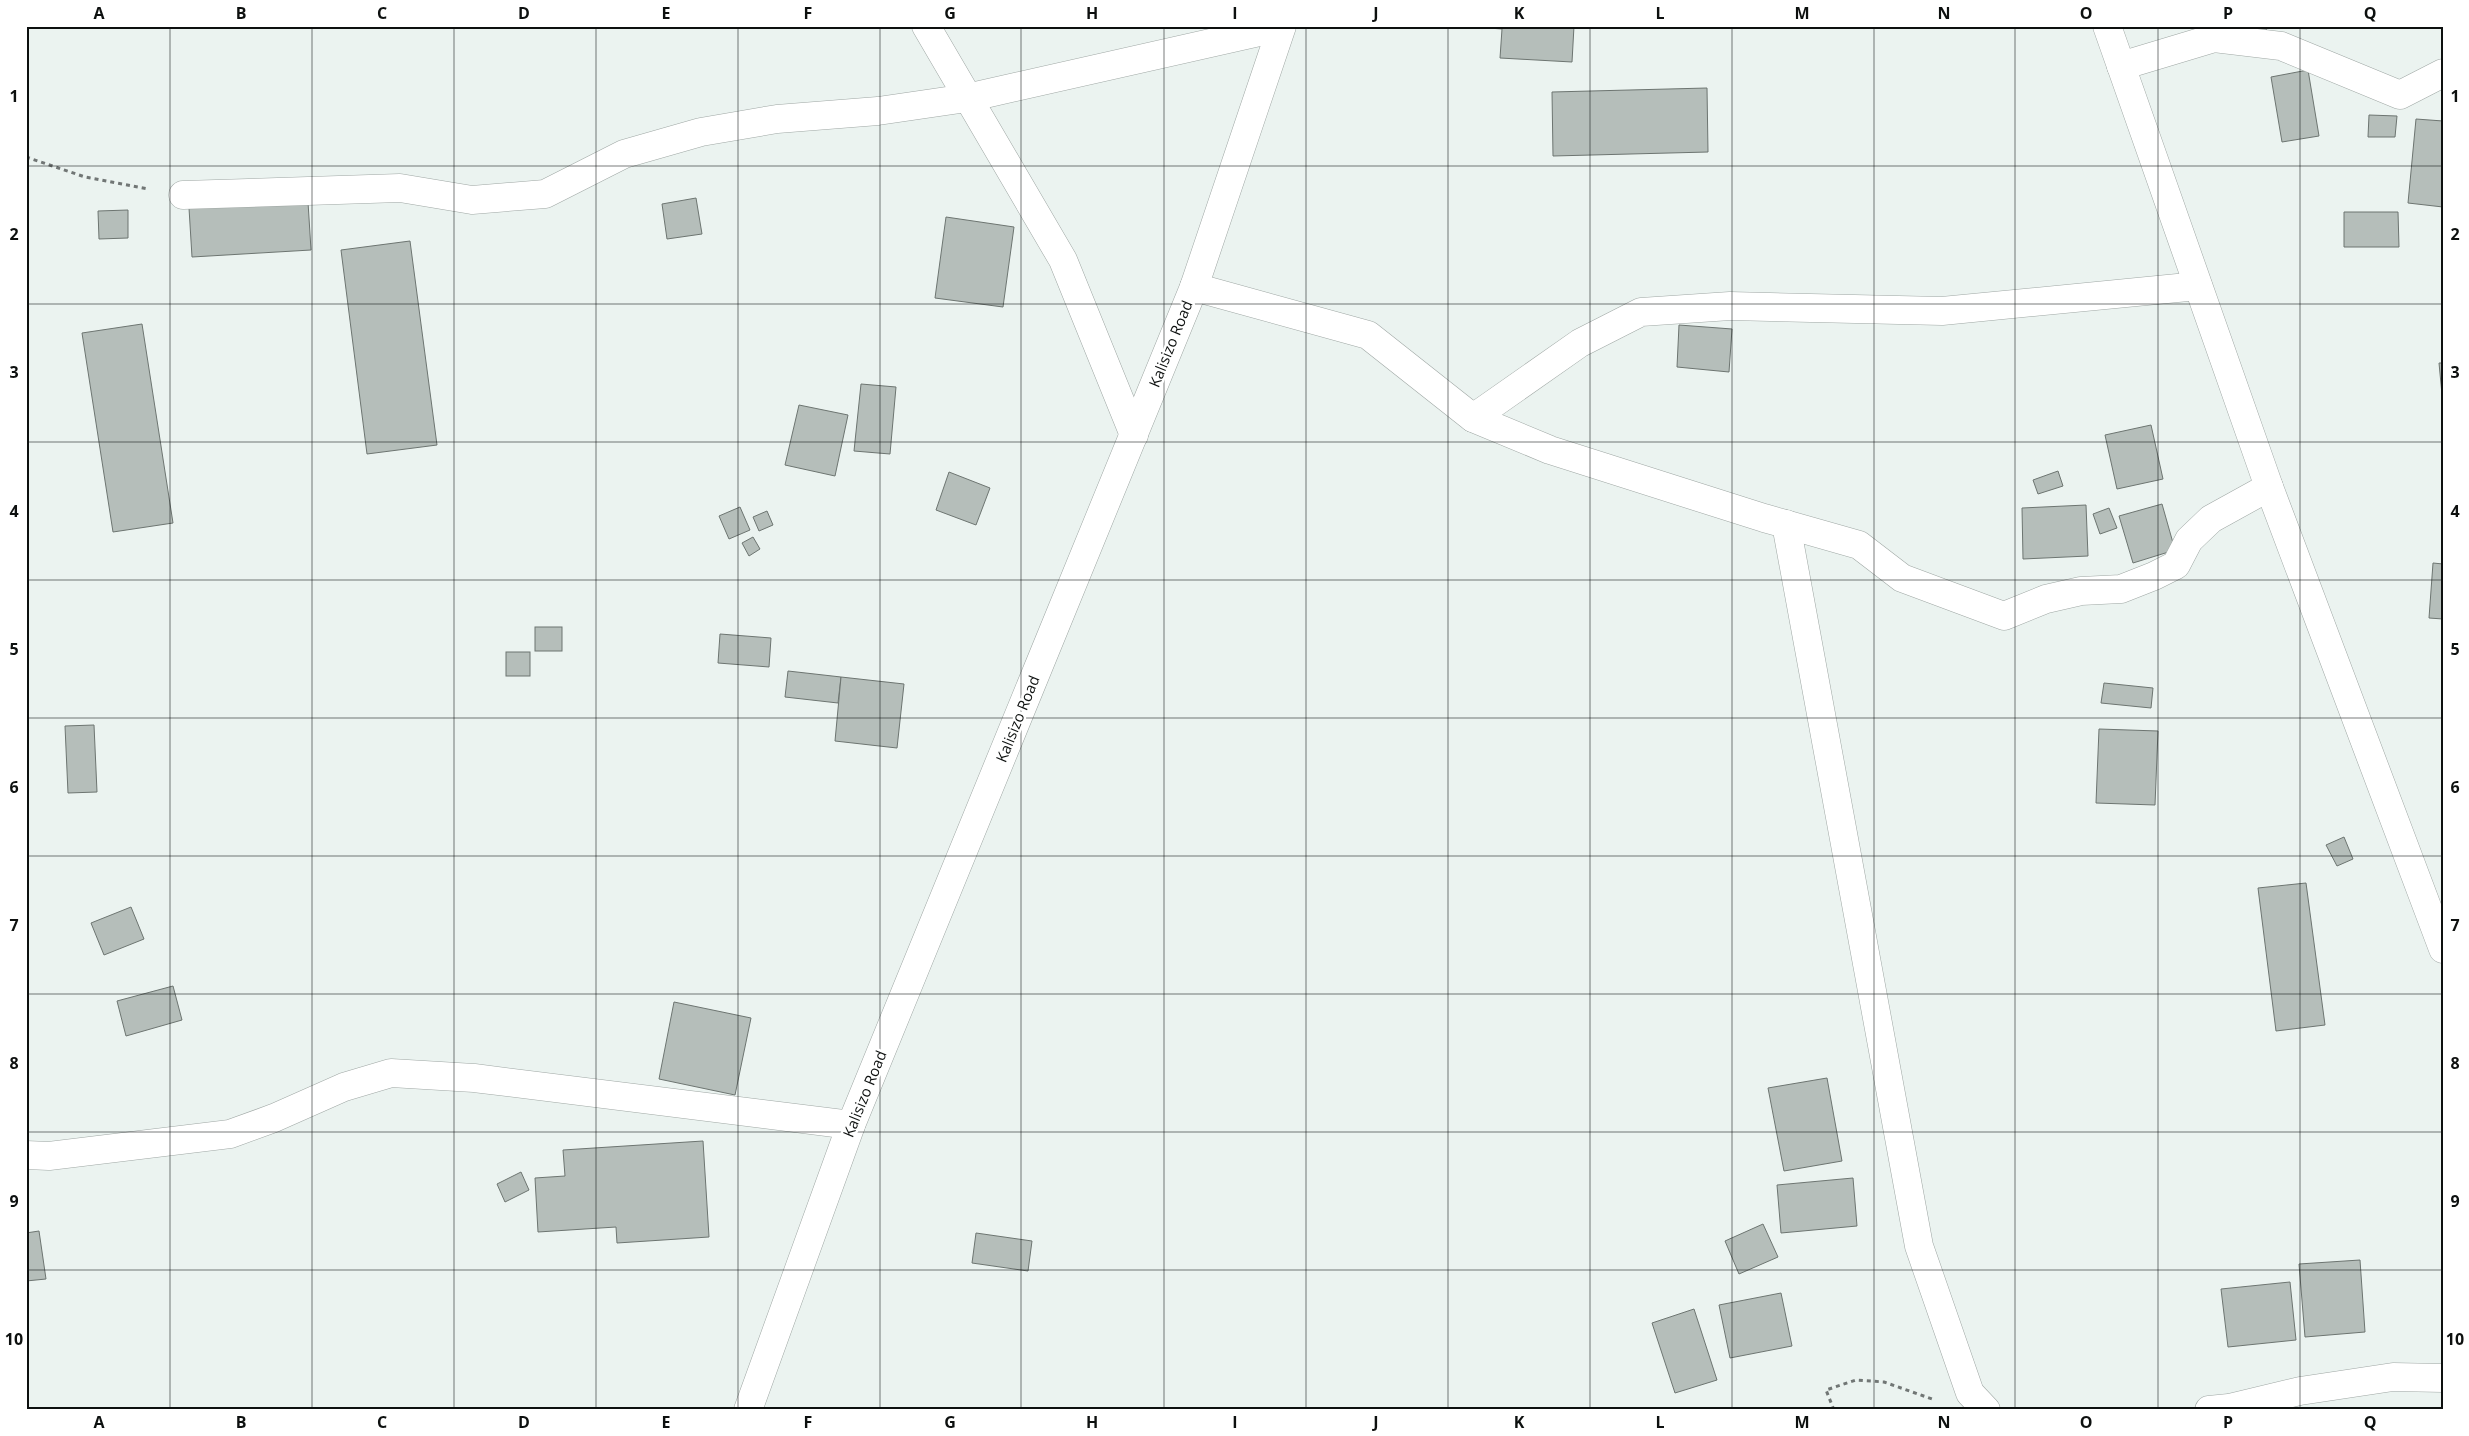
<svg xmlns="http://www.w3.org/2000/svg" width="2469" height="1436" viewBox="0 0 2469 1436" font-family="'Open Sans',sans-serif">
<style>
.building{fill:#b5beba;stroke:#6d7571}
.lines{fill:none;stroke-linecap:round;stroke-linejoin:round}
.minor-casing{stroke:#9fa7a4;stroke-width:29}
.path{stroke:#717675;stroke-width:3;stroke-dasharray:4 4;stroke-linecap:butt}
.minor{stroke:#fff;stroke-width:28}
.grid{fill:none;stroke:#0d100f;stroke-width:1;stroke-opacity:0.55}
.labels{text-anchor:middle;stroke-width:5;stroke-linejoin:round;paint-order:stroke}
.street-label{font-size:15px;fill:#0d100f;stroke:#fff}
.neatline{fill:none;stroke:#0d100f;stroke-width:2}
.grid-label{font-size:16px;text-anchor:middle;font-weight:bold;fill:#0d100f}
</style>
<rect width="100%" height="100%" fill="#ebf3f0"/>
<g class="building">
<path d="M1461 26H1574L1572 62 1500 58 1502 29Z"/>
<path d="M2232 26H2267L2266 31Z"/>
<path d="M2308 70 2319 136 2282 142 2271 77Z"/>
<path d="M1707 88 1708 152 1553 156 1552 92Z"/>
<path d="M2369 115 2397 116 2395 137H2368Z"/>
<path d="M2416 119 2443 121V207L2408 203Z"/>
<path d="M696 198 702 234 667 239 662 204Z"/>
<path d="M308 202 311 250 192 257 189 208Z"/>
<path d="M128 210V238L99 239 98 211Z"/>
<path d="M2344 212H2398L2399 247H2344Z"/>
<path d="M946 217 1014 227 1003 307 935 298Z"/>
<path d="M410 241 437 445 367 454 341 250Z"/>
<path d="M142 324 173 523 113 532 82 333Z"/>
<path d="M1679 325 1732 329 1729 372 1677 367Z"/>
<path d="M2439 363H2443V405Z"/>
<path d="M861 384 896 387 890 454 854 451Z"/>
<path d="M799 405 848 415 835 476 785 465Z"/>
<path d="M2151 425 2163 479 2117 489 2105 435Z"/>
<path d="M2058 471 2063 486 2038 494 2033 480Z"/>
<path d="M949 472 990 488 976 525 936 510Z"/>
<path d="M2162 504 2175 550 2133 563 2119 516Z"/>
<path d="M2086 505 2088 556 2023 559 2022 508Z"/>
<path d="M740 507 750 530 729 539 719 516Z"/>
<path d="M2109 508 2117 528 2100 534 2093 514Z"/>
<path d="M767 511 773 525 759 531 753 517Z"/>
<path d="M753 537 760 549 749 556 742 543Z"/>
<path d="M2433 563 2443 564V619L2429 618Z"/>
<rect x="535" y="627" width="27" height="24"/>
<path d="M720 634 771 638 769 667 718 663Z"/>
<rect x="506" y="652" width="24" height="24"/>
<path d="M788 671 841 677 838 703 785 697Z"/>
<path d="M841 677 904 684 897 748 835 741Z"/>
<path d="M2104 683 2153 688 2151 708 2101 703Z"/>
<path d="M94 725 97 792 68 793 65 726Z"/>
<path d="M2099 729 2158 731 2155 805 2096 803Z"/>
<path d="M2344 837 2353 859 2337 866 2326 845Z"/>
<path d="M2306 883 2325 1025 2276 1031 2258 888Z"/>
<path d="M131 907 144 939 104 955 91 923Z"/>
<path d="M173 986 182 1020 126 1036 117 1001Z"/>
<path d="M674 1002 751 1018 735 1095 659 1079Z"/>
<path d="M1827 1078 1842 1161 1784 1171 1768 1088Z"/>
<path d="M703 1141 709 1237 617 1243 616 1227 538 1232 535 1178 565 1176 563 1150Z"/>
<path d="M521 1172 529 1190 505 1202 497 1184Z"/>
<path d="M1853 1178 1857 1226 1781 1233 1777 1185Z"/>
<path d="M1763 1224 1778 1257 1739 1274 1725 1241Z"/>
<path d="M39 1231 46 1279 26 1281V1233Z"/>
<path d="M976 1233 1032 1241 1028 1271 972 1263Z"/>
<path d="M2360 1260 2365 1332 2305 1337 2299 1264Z"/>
<path d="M2290 1282 2296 1340 2228 1347 2221 1289Z"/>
<path d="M1781 1293 1792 1346 1730 1358 1719 1305Z"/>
<path d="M1694 1309 1717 1380 1675 1393 1652 1323Z"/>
</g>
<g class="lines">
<defs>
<g id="minor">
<path d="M926 26 1063 260 1134 435"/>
<path d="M2107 26 2269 487 2443 949"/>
<path d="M2121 66 2214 38 2281 46 2400 95 2443 73"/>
<path d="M183 195 400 188 472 200 545 194 624 154 701 132 777 119 878 111 967 98 1281 27"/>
<path d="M1194 287 1368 335 1473 418 1550 450 1764 518 1859 545 1902 578 2004 616 2046 599 2081 591 2121 589 2154 576 2176 565 2189 540 2211 519 2269 487"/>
<path d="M1473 418 1580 343 1641 312 1730 306 1942 311 2198 286"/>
<path d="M1786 524 1919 1246 1970 1393 1986 1410"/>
<path d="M26 1155 49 1156 230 1134 274 1118 344 1087 391 1073 474 1078 851 1125"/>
<path d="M748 1410 851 1125 1194 287 1282 26"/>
<path d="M2209 1410 2229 1408 2300 1391 2393 1377 2443 1378"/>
</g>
</defs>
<use href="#minor" class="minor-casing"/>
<g class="path">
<path d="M26 157 85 177 148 189"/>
<path d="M1834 1410 1826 1390 1856 1380 1884 1382 1932 1399"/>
</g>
<use href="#minor" class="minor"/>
</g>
<path class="grid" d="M170 26V1410M312 26V1410M454 26V1410M596 26V1410M738 26V1410M880 26V1410M1021 26V1410M1164 26V1410M1306 26V1410M1448 26V1410M1590 26V1410M1732 26V1410M1874 26V1410M2015 26V1410M2158 26V1410M2300 26V1410M26 166H2443M26 304H2443M26 442H2443M26 580H2443M26 718H2443M26 856H2443M26 994H2443M26 1132H2443M26 1270H2443"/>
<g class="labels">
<g class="street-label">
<text transform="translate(1171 344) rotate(-68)" y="5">Kalisizo Road</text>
<text transform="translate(1018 719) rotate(-68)" y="5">Kalisizo Road</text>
<text transform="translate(865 1094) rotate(-68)" y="5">Kalisizo Road</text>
</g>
</g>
<rect width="2469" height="1436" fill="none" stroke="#ffffff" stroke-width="55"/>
<rect x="28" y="28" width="2414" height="1380" class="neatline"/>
<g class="grid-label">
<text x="99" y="19">A</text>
<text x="241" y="19">B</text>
<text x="382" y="19">C</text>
<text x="524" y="19">D</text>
<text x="666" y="19">E</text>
<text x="808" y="19">F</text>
<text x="950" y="19">G</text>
<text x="1092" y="19">H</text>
<text x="1235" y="19">I</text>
<text x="1376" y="19">J</text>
<text x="1519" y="19">K</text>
<text x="1660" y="19">L</text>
<text x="1802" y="19">M</text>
<text x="1944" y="19">N</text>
<text x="2086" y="19">O</text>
<text x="2228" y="19">P</text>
<text x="2370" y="19">Q</text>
<text x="14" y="102">1</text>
<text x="2455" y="102">1</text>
<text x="14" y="240">2</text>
<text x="2455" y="240">2</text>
<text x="14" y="378">3</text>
<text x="2455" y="378">3</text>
<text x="14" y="517">4</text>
<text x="2455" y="517">4</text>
<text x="14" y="655">5</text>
<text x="2455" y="655">5</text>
<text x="14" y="793">6</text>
<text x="2455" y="793">6</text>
<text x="14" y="931">7</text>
<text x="2455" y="931">7</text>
<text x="14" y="1069">8</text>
<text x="2455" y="1069">8</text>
<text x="14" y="1207">9</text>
<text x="2455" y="1207">9</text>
<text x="14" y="1345">10</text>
<text x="2455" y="1345">10</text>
<text x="99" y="1428">A</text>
<text x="241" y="1428">B</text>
<text x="382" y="1428">C</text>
<text x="524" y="1428">D</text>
<text x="666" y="1428">E</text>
<text x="808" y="1428">F</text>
<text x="950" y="1428">G</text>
<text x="1092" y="1428">H</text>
<text x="1235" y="1428">I</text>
<text x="1376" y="1428">J</text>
<text x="1519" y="1428">K</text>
<text x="1660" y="1428">L</text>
<text x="1802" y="1428">M</text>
<text x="1944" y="1428">N</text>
<text x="2086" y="1428">O</text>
<text x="2228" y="1428">P</text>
<text x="2370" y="1428">Q</text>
</g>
</svg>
